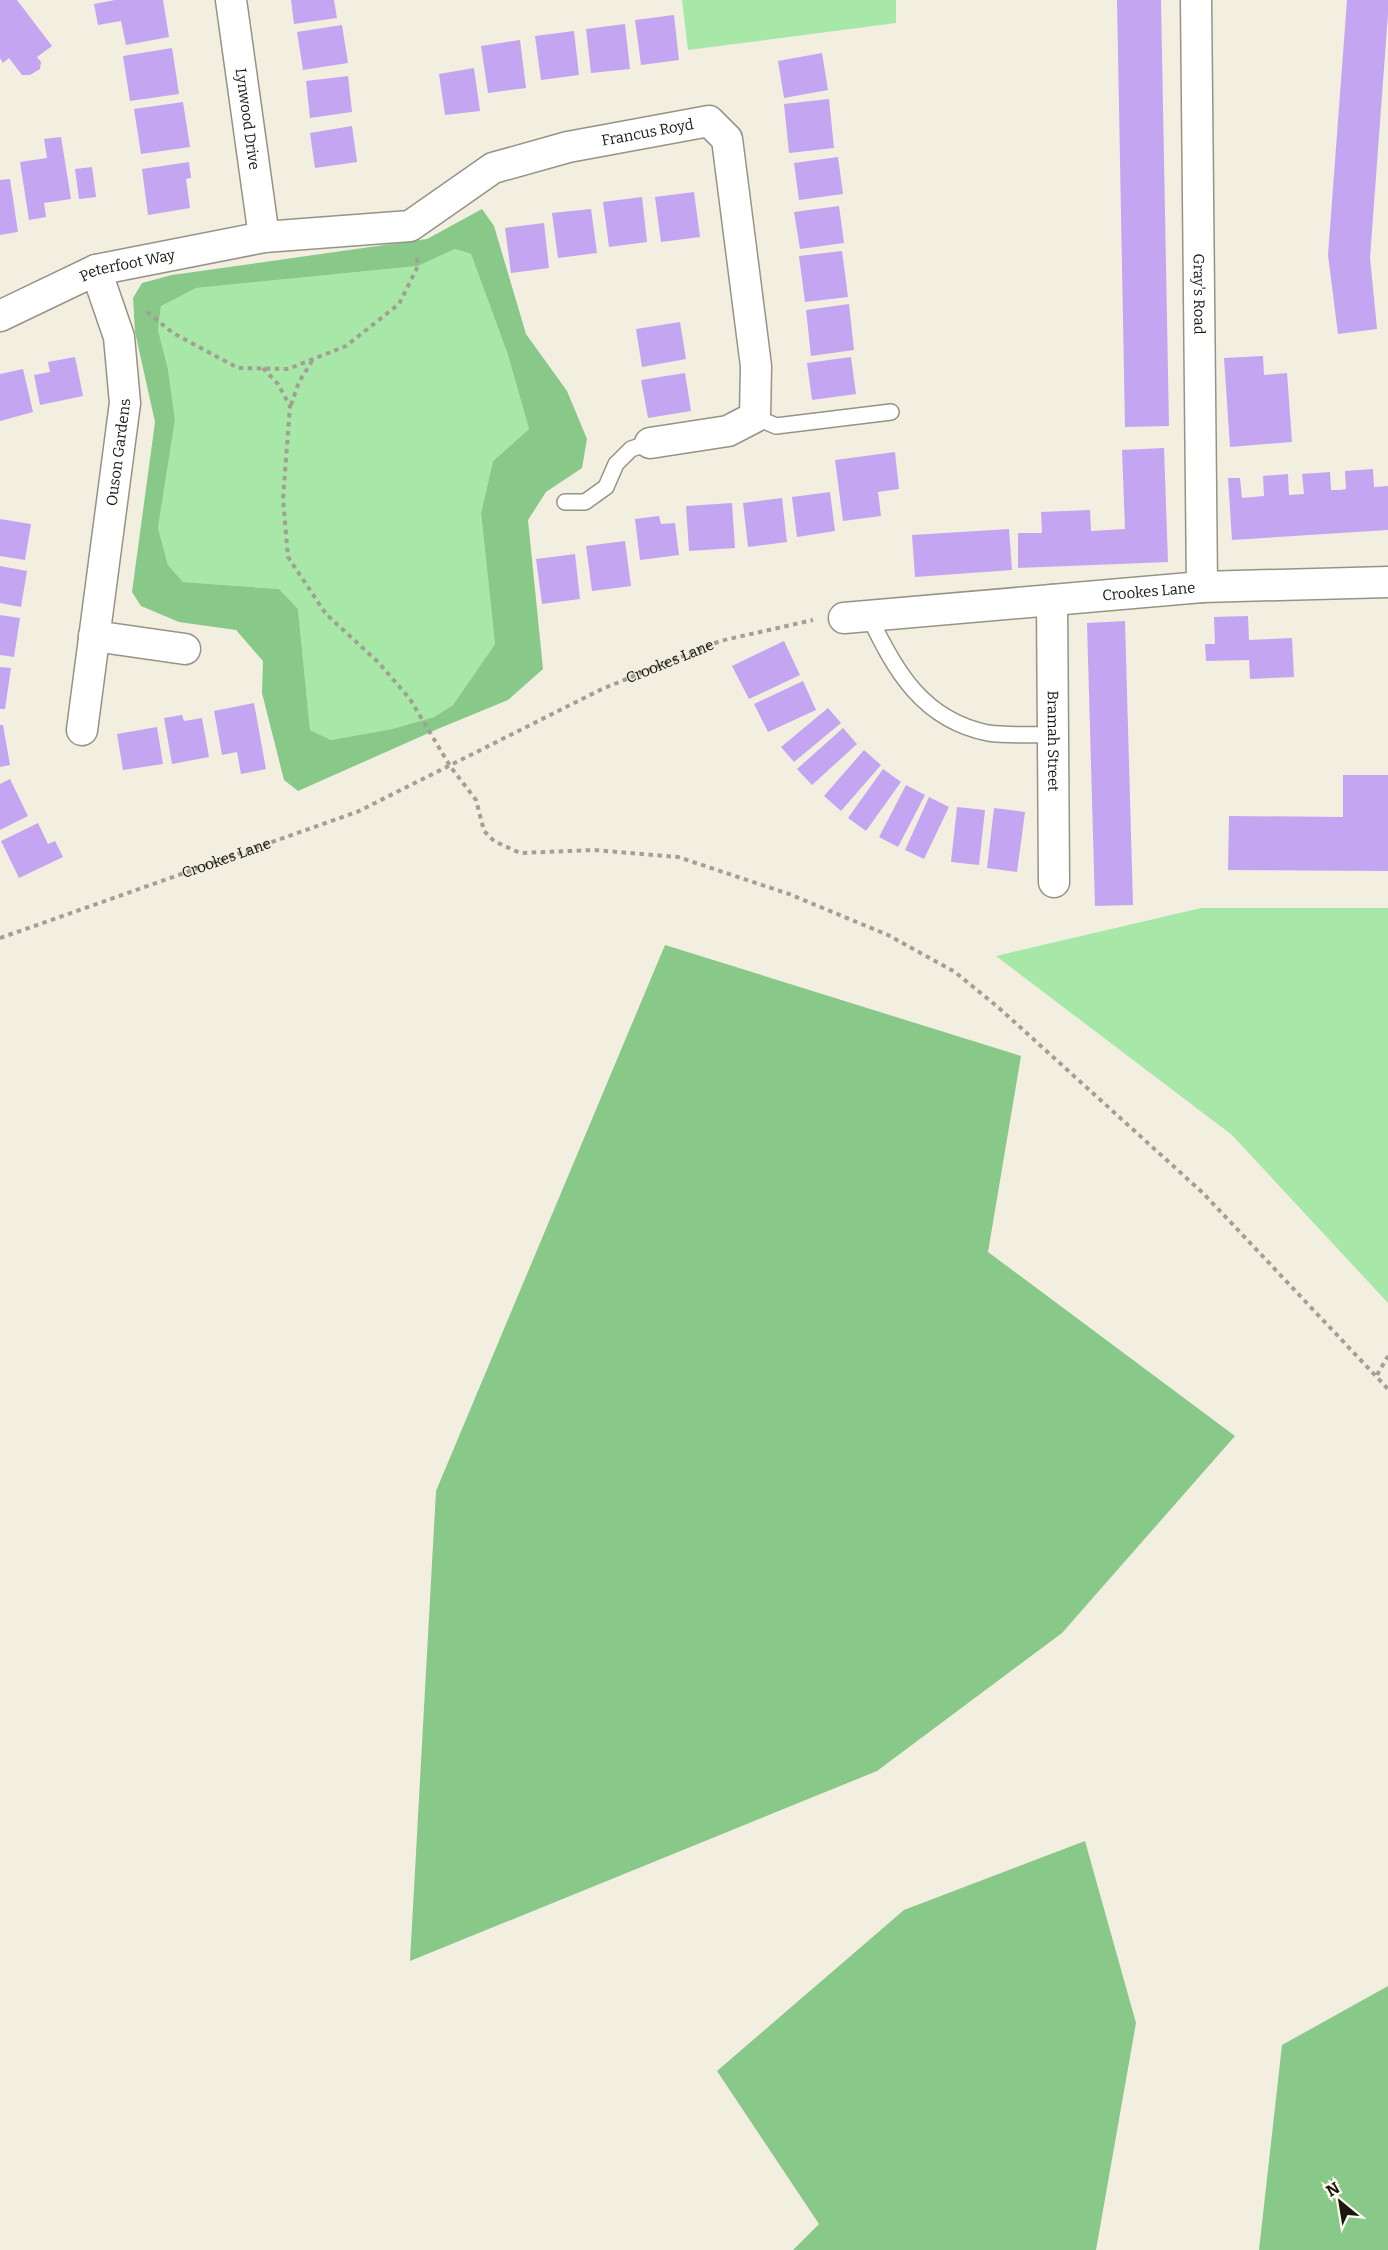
<svg xmlns="http://www.w3.org/2000/svg" width="1388" height="2250" viewBox="0 0 1388 2250" font-family="Bitter,serif">
<style>
.green{fill:#a7e7a7}
.forest{fill:#88c889;fill-rule:evenodd}
.building{fill:#c4a5f1}
.lines{fill:none;stroke-linecap:round;stroke-linejoin:round}
.lane-casing{stroke:#969386;stroke-width:18}
.street-casing{stroke:#969386;stroke-width:33}
.path{stroke:#a2a095;stroke-width:4;stroke-dasharray:4.5 4.5;stroke-linecap:butt}
.lane{stroke:#fff;stroke-width:15}
.street{stroke:#fff;stroke-width:30}
.labels{text-anchor:middle;stroke-width:5;stroke-linejoin:round;paint-order:stroke}
.street-label{font-size:15px;fill:#191813;stroke:#fffcf0}
</style>
<rect width="100%" height="100%" fill="#f2efe0"/>
<g class="green">
<path d="M682 0H896V23L688 50Z"/>
<path d="M455 249 471 254 508 355 529 429 493 461 481 513 495 644 453 705 434 717 392 729 331 740 310 730 298 609 279 589 183 582 168 565 158 528 175 420 168 369 158 330 161 305 196 288 418 266Z"/>
<path d="M1201 908H1388V1303L1232 1135 996 956Z"/>
</g>
<g class="forest">
<path d="M482 209 494 226 526 334 567 391 587 439 582 468 546 492 528 520 543 669 508 700 440 728 298 791 284 780 262 693 263 661 236 630 179 622 141 606 132 592 155 422 135 332 133 298 142 283 172 275 427 239ZM455 249 471 254 508 355 529 429 493 461 481 513 495 644 453 705 434 717 392 729 331 740 310 730 298 609 279 589 183 582 168 565 158 528 175 420 168 369 158 330 161 306 196 288 418 266Z"/>
<path d="M665 945 1021 1056 988 1252 1235 1436 1062 1633 877 1771 410 1961 436 1491Z"/>
<path d="M1085 1841 1136 2023 1096 2250H793L819 2224 717 2071 904 1910Z"/>
<path d="M1388 1986V2250H1259L1282 2045Z"/>
</g>
<g class="building">
<path d="M0 0H17L52 46 37 57 41 62 40 69 30 75H22L9 58 3 63 0 58Z"/>
<path d="M115 0H163L169 37 126 45 121 21 98 25 94 4Z"/>
<path d="M291 0H334L337 18 294 24Z"/>
<path d="M1117 0H1161L1169 426 1125 427Z"/>
<path d="M1347 0H1388V14L1370 258 1377 329 1338 334 1328 255Z"/>
<path d="M674 15 679 60 641 65 635 20Z"/>
<path d="M625 24 630 69 591 73 586 29Z"/>
<path d="M342 25 348 63 303 70 297 32Z"/>
<path d="M574 31 579 75 541 80 535 36Z"/>
<path d="M520 40 526 88 488 93 481 46Z"/>
<path d="M172 48 179 94 130 101 123 56Z"/>
<path d="M822 53 828 90 784 98 778 61Z"/>
<path d="M474 68 480 111 445 115 439 74Z"/>
<path d="M348 76 352 112 310 118 306 81Z"/>
<path d="M829 99 834 148 789 153 784 104Z"/>
<path d="M183 102 190 147 141 154 134 109Z"/>
<path d="M352 126 357 162 315 168 310 133Z"/>
<path d="M61 137 71 199 44 203 46 217 29 220 20 162 47 158 44 139Z"/>
<path d="M838 157 843 194 799 200 794 163Z"/>
<path d="M189 162 191 178 186 179 190 208 148 215 142 169Z"/>
<path d="M92 167 96 197 79 199 75 169Z"/>
<path d="M10 179 18 232 0 235V180Z"/>
<path d="M694 192 700 237 661 242 655 197Z"/>
<path d="M642 197 647 242 609 247 603 202Z"/>
<path d="M839 206 844 243 800 249 794 212Z"/>
<path d="M591 209 597 253 558 258 552 213Z"/>
<path d="M544 223 549 268 511 273 505 228Z"/>
<path d="M842 251 848 297 805 302 799 256Z"/>
<path d="M849 304 854 350 811 356 806 310Z"/>
<path d="M680 322 686 359 642 367 636 329Z"/>
<path d="M1263 356 1264 375 1287 373 1292 442 1230 447 1224 358Z"/>
<path d="M75 357 83 396 40 405 34 375 50 372 48 362Z"/>
<path d="M851 357 856 394 812 400 807 363Z"/>
<path d="M23 369 33 412 0 421V374Z"/>
<path d="M685 373 691 411 648 418 641 380Z"/>
<path d="M1164 448 1168 562 1018 568V533H1042L1041 512 1090 510 1091 531 1125 529 1122 450Z"/>
<path d="M895 452 899 489 878 492 881 516 843 521 835 460Z"/>
<path d="M1373 469 1374 487 1388 486V530L1232 540 1228 478H1240L1242 498 1264 496 1263 476 1288 474 1289 495 1304 494 1302 474 1330 472 1331 490H1339L1346 489 1345 471Z"/>
<path d="M830 492 835 531 797 537 792 497Z"/>
<path d="M782 498 787 542 748 547 743 503Z"/>
<path d="M732 503 735 548 689 551 686 506Z"/>
<path d="M659 516 661 524 675 523 679 555 640 560 635 519Z"/>
<path d="M0 519 31 524 25 560 0 556Z"/>
<path d="M1009 529 1012 570 915 577 912 535Z"/>
<path d="M625 541 631 586 592 591 586 546Z"/>
<path d="M575 554 580 599 542 604 536 559Z"/>
<path d="M0 566 27 571 21 607 0 603Z"/>
<path d="M0 615 20 618 14 657 0 655Z"/>
<path d="M1248 616 1249 640 1292 638 1294 677 1250 679 1249 660 1206 661 1205 644H1215L1214 617Z"/>
<path d="M1125 621 1133 905 1095 906 1087 623Z"/>
<path d="M784 641 800 675 749 699 732 666Z"/>
<path d="M0 667 11 668 5 709H0Z"/>
<path d="M803 681 816 710 768 732 754 704Z"/>
<path d="M254 703 266 769 241 774 237 752 222 755 214 711Z"/>
<path d="M828 708 841 723 794 762 781 747Z"/>
<path d="M182 715 184 721 202 718 209 757 172 764 164 718Z"/>
<path d="M0 725H3L10 765 0 767Z"/>
<path d="M157 727 163 764 123 770 117 734Z"/>
<path d="M843 728 857 744 812 785 797 769Z"/>
<path d="M864 750 881 765 841 811 824 796Z"/>
<path d="M883 769 901 782 866 831 848 818Z"/>
<path d="M1343 775H1388V871L1228 870 1229 816 1343 817Z"/>
<path d="M10 779 28 816 0 830V784Z"/>
<path d="M906 785 925 795 898 847 879 837Z"/>
<path d="M929 797 949 807 924 859 905 850Z"/>
<path d="M957 807 985 810 979 865 951 862Z"/>
<path d="M994 808 1025 812 1017 872 987 868Z"/>
<path d="M38 823 48 844 55 841 63 857 19 878 1 841Z"/>
</g>
<g class="lines">
<defs>
<g id="lane">
<path d="M755 417 776 426 891 412"/>
<path d="M565 502H585L606 487 616 464 631 449 650 443"/>
<path d="M869 616C895 671 923 720 988 733 1009 736 1032 734 1053 735"/>
</g>
<g id="street">
<path id="s2" d="M231 0 264 237"/>
<path id="s3" d="M1196 0 1202 587"/>
<path id="s4" d="M0 316 96 270 264 237 410 226 493 168 568 147 709 121 727 139 756 366 755 417 728 431 650 443"/>
<path id="s5" d="M1052 600 1054 882"/>
<path id="s6" d="M844 618 1202 587 1388 582"/>
<path d="M94 636 185 649"/>
<path id="s7" d="M82 730 125 403 119 337 96 270"/>
</g>
</defs>
<use href="#lane" class="lane-casing"/>
<use href="#street" class="street-casing"/>
<g class="path">
<path d="M147 312 173 333 238 368 288 369 346 346 399 304 418 266 417 258"/>
<path d="M263 368 278 384 290 406 283 499 288 557 326 614 378 662 410 699 450 766 476 800 484 831 494 841 520 853 594 850 678 857 789 894 888 935 955 972 999 1008 1203 1193 1388 1389"/>
<path d="M291 405 299 382 312 361"/>
<path id="s1" d="M0 938 357 812 602 689 720 641 813 620"/>
<path d="M1377 1375 1388 1356"/>
</g>
<use href="#lane" class="lane"/>
<use href="#street" class="street"/>
</g>
<g class="labels">
<g class="street-label">
<text dy="5" stroke="none"><textPath href="#s2" startOffset="120">Lynwood Drive</textPath></text>
<text dy="5" stroke="none"><textPath href="#s4" startOffset="684">Francus Royd</textPath></text>
<text dy="5" stroke="none"><textPath href="#s4" startOffset="138">Peterfoot Way</textPath></text>
<text dy="5" stroke="none"><textPath href="#s3" startOffset="294">Gray's Road</textPath></text>
<text dy="5" stroke="none"><textPath href="#s7" startOffset="280">Ouson Gardens</textPath></text>
<text dy="5" stroke="none"><textPath href="#s6" startOffset="306">Crookes Lane</textPath></text>
<text dy="5" stroke="none"><textPath href="#s1" startOffset="726">Crookes Lane</textPath></text>
<text dy="5" stroke="none"><textPath href="#s5" startOffset="141">Bramah Street</textPath></text>
<text dy="5" stroke="none"><textPath href="#s1" startOffset="240">Crookes Lane</textPath></text>
</g>
</g>
<g transform="translate(1340 2202) rotate(330)" stroke="#fffcf0" stroke-width="4.5" paint-order="stroke">
<path d="M0-4.5L10 22L0 15L-10 22Z" fill="#191813"/>
<text y="-9" font-size="16" font-weight="bold" text-anchor="middle" fill="#191813">N</text>
</g>
</svg>
